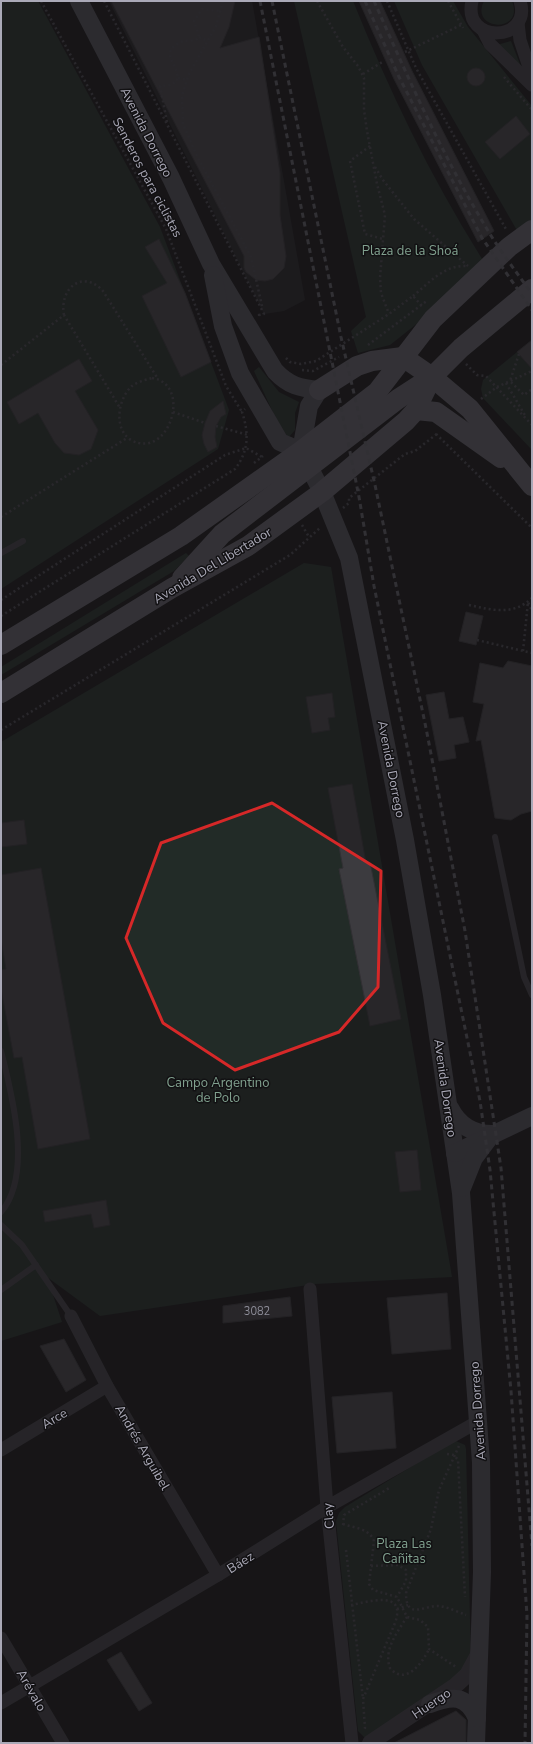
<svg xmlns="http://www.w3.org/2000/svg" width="533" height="1744" viewBox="0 0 533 1744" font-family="'Nunito Sans',sans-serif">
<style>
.built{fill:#232225}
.green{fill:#222b27}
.building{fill:#3c3b3f;stroke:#323034}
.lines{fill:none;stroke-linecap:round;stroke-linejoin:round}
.path{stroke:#3e3d44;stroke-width:2.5;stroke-dasharray:2 3;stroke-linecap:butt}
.service{stroke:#39373d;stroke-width:6}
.minor{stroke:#39373d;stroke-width:13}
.tertiary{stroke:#39373d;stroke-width:16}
.secondary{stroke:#46454d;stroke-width:18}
.primary{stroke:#55535c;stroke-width:20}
.rail{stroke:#515058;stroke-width:3;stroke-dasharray:5 4;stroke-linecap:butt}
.marked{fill:none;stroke:#d62828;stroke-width:3;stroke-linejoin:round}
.labels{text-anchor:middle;stroke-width:3;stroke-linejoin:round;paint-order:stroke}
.number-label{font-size:11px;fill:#8e8e99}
.street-label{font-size:13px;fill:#aaa9b7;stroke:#121113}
.park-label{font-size:13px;fill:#81a18f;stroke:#121113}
</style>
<rect width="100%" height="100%" fill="#171618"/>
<path class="built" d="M109 1H252L305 300 284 311 264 314Z"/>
<g class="green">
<path d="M1 1H38L160 227 229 410 218 449 1 589Z"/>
<path d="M294 1H353C389 91 432 180 484 262L429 314 390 345 358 353 351 331 366 317Z"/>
<path d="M394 1H453L468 27 532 106V225L519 234 422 65Z"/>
<path d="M484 1H512C525 34 469 31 484 1Z"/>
<path d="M511 41 523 72 497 45Z"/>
<path d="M517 352 532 369V450L483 398 481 389 483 380Z"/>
<path d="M259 367 279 392 299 402 295 413V430L288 438 276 419 254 371Z"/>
<path d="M186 553 189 556 174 571 1 675V667Z"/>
<path d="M304 563 331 567 452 1277 315 1284 100 1316 47 1277 62 1322 1 1341V742Z"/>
<path d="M456 1441 465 1445 466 1449 471 1663 468 1671 367 1737H364L358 1731 336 1521 339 1513 345 1507 452 1442Z"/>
</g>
<g class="building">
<path d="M111 1H235L229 27 220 48 259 37 280 173V215L286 256 284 268 273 279 265 281 256 280 246 272 244 268V256Z"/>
<path d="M359 1H380L412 71 494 231 478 242 394 79Z"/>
<circle cx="476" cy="77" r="9"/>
<path d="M516 116 530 134 500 159 485 142Z"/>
<path d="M159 239 185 293 211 362 181 377 142 296 167 283 145 247Z"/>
<path d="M532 340V369L517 352Z"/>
<path d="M79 359 92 381 75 391 98 430 91 449 79 455 64 453 55 443 38 413 19 424 7 402Z"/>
<path d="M223 401 226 414 221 417 216 426 215 437 217 447 208 452 204 444 202 435 205 423 210 411Z"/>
<path d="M466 612 483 616 476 645 459 641Z"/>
<path d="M508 661 532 666V811L521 814 511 820 495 818 481 740 476 741 484 704 473 702 480 663 503 668Z"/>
<path d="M444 692 449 719 463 717 469 742 454 745 456 758 439 761 426 695Z"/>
<path d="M332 693 335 717 328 718 330 730 312 733 306 697Z"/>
<path d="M352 784 366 863 370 862 401 1019 370 1026 339 869 343 868 328 788Z"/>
<path d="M24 820 27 844 1 847V823Z"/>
<path d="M41 868 90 1139 38 1149 22 1057 14 1058 1 989V970L6 969 1 939V875Z"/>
<path d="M417 1150 421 1190 400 1192 395 1152Z"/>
<path d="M106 1200 110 1225 94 1228 91 1214 45 1222 43 1211Z"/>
<path d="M447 1293 451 1349 392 1354 387 1298Z"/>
<path d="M290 1297 292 1316 223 1323V1306Z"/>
<path d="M64 1339 86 1380 66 1392 40 1346Z"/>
<path d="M392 1392 396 1448 337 1453 332 1397Z"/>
<path d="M121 1652 152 1703 139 1711 107 1660Z"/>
<path d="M456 1711 466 1720V1743H394Z"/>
</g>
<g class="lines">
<g class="path">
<path d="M41 1 166 229 226 386 242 412"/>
<path d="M104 1 264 314 259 315 260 316"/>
<path d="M223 1 216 26 188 76 182 96 183 124 197 156 251 257 262 306"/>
<path d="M317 1 343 47 358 66 364 78V110L367 131 377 184 385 215 380 278 381 293 389 314"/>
<path d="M387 1 416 68 507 231"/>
<path d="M448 1 463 28"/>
<path d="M199 37 208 41"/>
<path d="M405 52 461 25"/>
<path d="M363 74 384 61"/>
<path d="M504 77 532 110"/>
<path d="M178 78 187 80"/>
<path d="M167 122 160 86 170 85 177 81C181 65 158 55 179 43 185 39 192 42 197 39L199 36 194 21 202 9 220 11"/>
<path d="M370 146 350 161 365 234 383 239"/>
<path d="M375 167 383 180 414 219 468 266"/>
<path d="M413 296C429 283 444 265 466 266"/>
<path d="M64 315C59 288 83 269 103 291L158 379"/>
<path d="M368 345 428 300"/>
<path d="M519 354 510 381 524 395 532 389"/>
<path d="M286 358 290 362 301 364 316 361 389 314 413 296 422 306"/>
<path d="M466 364 477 375 486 376 532 425"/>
<path d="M1 365 64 315 120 408"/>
<path d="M302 370 313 371 339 357"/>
<path d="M152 378C193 384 169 461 131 440 113 429 118 398 132 386 137 382 145 380 152 378Z"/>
<path d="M506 383 526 417"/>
<path d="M481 399 497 387 532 371"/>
<path d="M173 412 205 423"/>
<path d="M216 426 248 435"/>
<path d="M436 434 532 528"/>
<path d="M254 463 263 456"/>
<path d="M343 508 349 503V498L405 454 415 451 438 433"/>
<path d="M1 517 127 438"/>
<path d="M302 525 309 537"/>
<path d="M1 600 225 455 246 448 264 458"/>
<path d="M469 605C492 610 513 616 532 598"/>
<path d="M1 616 235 469C249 451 249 433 242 412L245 409"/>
<path d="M477 640 532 653"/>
<path d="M523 651 528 602 532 611"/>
<path d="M1 730 290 555 321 527"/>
<path d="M459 1446 439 1490 431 1529 406 1593C406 1621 424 1605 439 1606 448 1607 458 1612 466 1615"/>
<path d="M447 1454 454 1455 458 1460 465 1597"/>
<path d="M343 1524C354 1528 369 1528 374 1541L369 1584 373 1590 397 1597 407 1617 420 1620 428 1627 429 1649 456 1667"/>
<path d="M343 1525 344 1515 391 1487"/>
<path d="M346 1550 363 1699"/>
<path d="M371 1566 398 1565 406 1570V1581L397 1597"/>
<path d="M351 1605C368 1602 407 1589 395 1623L363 1699 365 1728 364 1730"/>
<path d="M397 1609 408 1605"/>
<path d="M407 1617C398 1631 383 1650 390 1668 405 1686 422 1664 429 1649"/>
</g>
<g class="service">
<path d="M1 553 23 541"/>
<path d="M495 837 524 977 532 995"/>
<path d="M1 1051C12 1094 33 1175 1 1212"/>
<path d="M1 1225 22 1245 71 1316"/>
<path d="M1 1290 36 1265"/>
</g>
<g class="minor">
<path d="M472 1C462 45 533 42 520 1"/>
<path d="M518 23 520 40 532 76"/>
<path d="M483 30 490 44 532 85"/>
<path d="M310 1289 327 1507 352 1743"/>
<path d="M71 1316 107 1386 218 1575"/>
<path d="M1 1450 107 1386"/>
<path d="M1 1638 63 1743"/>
<path d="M1 1703 218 1575 327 1507 479 1421"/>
</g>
<path class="tertiary" d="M370 1743 455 1686 467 1675 479 1653"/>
<g class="secondary">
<path d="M79 1 171 178 211 264 275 371C289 386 300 388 319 390L309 406 301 451 322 492 349 558 405 840 432 995 461 1193 481 1462 482 1572 476 1743"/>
<path d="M213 275 223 326 240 373 280 442 301 451"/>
<path d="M450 1108C459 1126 473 1134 492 1134"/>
<path d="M455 1153 532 1116"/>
<path d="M462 1188 474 1158 489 1138"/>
<path d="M430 1704C452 1696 466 1694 477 1718"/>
</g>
<g class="primary">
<path d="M319 390 357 366 372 361 403 357 432 377 470 409 532 486"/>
<path d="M416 410 436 412 501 458"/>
<path d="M182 578 222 534 398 399 432 377"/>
<path d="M1 645 181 536 301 451 377 392 433 319 509 247 532 230"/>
<path d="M1 693 172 588 248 546 322 492 406 421 416 410 432 377 461 348 532 289"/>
</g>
<g class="rail">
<path d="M260 1 359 497 374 586 480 1101 490 1170 511 1391 527 1615 525 1743"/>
<path d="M272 1 341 337 375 485 426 728 465 931 501 1168 532 1546"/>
<path d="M365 1 399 77 482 238 532 310"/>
<path d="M374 1C409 80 445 161 490 234 503 255 518 274 532 294"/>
</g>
</g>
<path d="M0 0H533V1744H0ZM272 803 381 871 378 987 339 1032 235 1070 163 1023 126 938 161 843Z" fill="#171618" fill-opacity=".55" fill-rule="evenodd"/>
<path class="marked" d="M272 803 381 871 378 987 339 1032 235 1070 163 1023 126 938 161 843Z"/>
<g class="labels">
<g class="number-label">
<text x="257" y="1315">3082</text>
</g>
<g class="street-label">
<text transform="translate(147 132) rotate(63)" y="5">Avenida Dorrego</text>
<text transform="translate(148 177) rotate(62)" y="5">Senderos para ciclistas</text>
<text transform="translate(212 565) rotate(-31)" y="5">Avenida Del Libertador</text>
<text transform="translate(392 769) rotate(79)" y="5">Avenida Dorrego</text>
<text transform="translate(446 1088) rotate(82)" y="5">Avenida Dorrego</text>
<text transform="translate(477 1411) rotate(-94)" y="5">Avenida Dorrego</text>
<text transform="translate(54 1418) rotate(-31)" y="5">Arce</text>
<text transform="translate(143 1447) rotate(60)" y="5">Andrés Arguibel</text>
<text transform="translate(328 1516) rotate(-96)" y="5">Clay</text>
<text transform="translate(240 1562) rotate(-32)" y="5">Báez</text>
<text transform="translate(32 1690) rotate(60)" y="5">Arévalo</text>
<text transform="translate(431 1703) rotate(-34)" y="5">Huergo</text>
</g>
<g class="park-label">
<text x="410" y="255">Plaza de la Shoá</text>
<text x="218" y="1087">Campo Argentino<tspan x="218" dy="15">de Polo</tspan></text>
<text x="404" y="1548">Plaza Las<tspan x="404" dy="15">Cañitas</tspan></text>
</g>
</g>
<rect width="533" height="1744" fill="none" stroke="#aaa9b7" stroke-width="4"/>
</svg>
